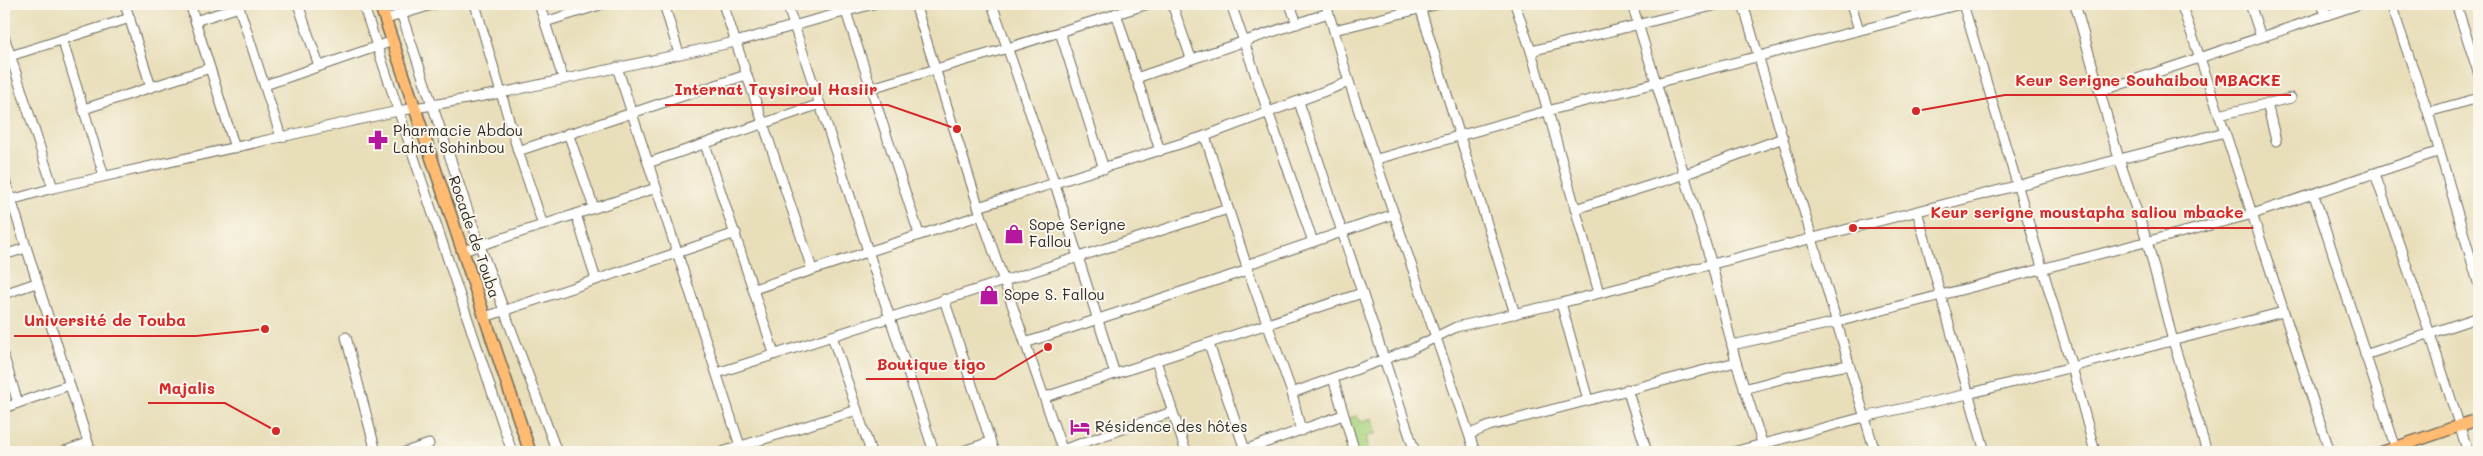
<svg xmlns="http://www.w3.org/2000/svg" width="2483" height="456" viewBox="0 0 2483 456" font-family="Mali,sans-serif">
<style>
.green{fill:#a9d37e;stroke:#6a7f54}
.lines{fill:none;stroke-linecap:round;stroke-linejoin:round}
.minor-casing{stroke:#6d6a5d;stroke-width:11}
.major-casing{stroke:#6d6a5d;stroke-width:14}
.minor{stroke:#fff;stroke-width:9}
.major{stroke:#ffbb71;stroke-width:11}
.labels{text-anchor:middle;stroke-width:4;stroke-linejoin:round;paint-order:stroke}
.poi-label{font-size:15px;fill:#2b2b2b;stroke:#fbf7ec;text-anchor:start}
.street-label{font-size:15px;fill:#2b2b2b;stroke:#fbf7ec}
.leader{fill:none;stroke:#d62828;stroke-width:2}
.callout-dot{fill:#d62828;stroke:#fbf7ec;stroke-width:2}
.callout-label{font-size:16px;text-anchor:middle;font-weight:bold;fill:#d62828;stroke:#fbf7ec;stroke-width:4;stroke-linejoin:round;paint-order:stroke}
</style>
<rect width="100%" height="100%" fill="#fbf7ec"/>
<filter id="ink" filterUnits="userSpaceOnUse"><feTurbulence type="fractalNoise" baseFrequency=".02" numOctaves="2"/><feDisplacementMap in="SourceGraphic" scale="10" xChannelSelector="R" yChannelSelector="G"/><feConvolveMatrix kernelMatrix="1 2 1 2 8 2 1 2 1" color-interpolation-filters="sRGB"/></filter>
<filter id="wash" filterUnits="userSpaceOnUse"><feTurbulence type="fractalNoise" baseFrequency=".0096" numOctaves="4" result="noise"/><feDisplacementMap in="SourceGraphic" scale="20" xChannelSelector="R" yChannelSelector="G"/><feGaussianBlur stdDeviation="1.12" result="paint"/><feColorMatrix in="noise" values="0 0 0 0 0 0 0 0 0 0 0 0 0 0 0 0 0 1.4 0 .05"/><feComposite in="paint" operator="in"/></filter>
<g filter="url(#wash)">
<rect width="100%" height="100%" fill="#e8deb9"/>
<path class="green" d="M1357 416 1361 422 1372 418 1377 433 1366 436 1369 452H1356L1346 419Z"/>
</g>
<g filter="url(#ink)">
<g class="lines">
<defs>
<g id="minor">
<path d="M125 4 151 87"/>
<path d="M190 4 235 148"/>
<path d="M238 4 281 137"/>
<path d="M298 4 319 66"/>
<path d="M363 4 512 452"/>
<path d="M398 4 480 246 557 452"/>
<path d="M475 4 518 151 543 225"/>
<path d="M539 4 563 78"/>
<path d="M664 4 679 54"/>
<path d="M723 4 812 269"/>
<path d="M787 4 934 452"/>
<path d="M915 4 981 215 1063 452"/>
<path d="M992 4 1055 184 1115 374"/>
<path d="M1172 4 1191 58"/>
<path d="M1231 4 1313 242"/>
<path d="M1290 4 1297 24"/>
<path d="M1326 4 1349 82 1475 452"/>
<path d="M1419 4 1515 314"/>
<path d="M1515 4 1531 51 1599 293"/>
<path d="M1632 4 1712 265 1736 362 1765 452"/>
<path d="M1743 4 1875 452"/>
<path d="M1851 4 1859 30"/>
<path d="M1963 4 2072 367 2095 452"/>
<path d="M2075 4 2119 159 2147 241 2173 341 2207 452"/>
<path d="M2181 4C2234 152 2280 303 2330 452"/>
<path d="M2250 4 2261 37"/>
<path d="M2322 4 2326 14"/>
<path d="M2391 4 2428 112 2479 286"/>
<path d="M2456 4 2479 75"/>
<path d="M846 12 919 234"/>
<path d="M1116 13 1160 151"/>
<path d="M386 19 435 4"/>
<path d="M195 21 239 7"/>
<path d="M545 22 603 4"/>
<path d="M1334 30 1439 4"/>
<path d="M1060 32 1104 169"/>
<path d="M4 36 53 188"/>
<path d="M62 39 104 176"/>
<path d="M1531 51 1721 4"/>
<path d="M10 56 130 18"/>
<path d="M617 67 742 452"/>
<path d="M1136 78 1328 13"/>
<path d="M265 85 393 41"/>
<path d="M871 88 1008 48 1148 4"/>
<path d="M2101 91 2360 4"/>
<path d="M1299 102 1415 452"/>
<path d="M2267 103 2276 141"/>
<path d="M84 109 210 68"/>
<path d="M2428 112 2479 98"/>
<path d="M2219 115 2291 98"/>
<path d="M568 133 594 208"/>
<path d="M1205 136 1248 270 1292 393"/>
<path d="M705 144 774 353"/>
<path d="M518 151 746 75"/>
<path d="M1377 159 1547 111 1961 4"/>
<path d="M648 163 820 104"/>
<path d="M2375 174 2430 334 2468 452"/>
<path d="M4 177 91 452"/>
<path d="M2314 195 2397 452"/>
<path d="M4 202 53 188 281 137 398 111 501 93 735 42 873 4"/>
<path d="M978 207 1205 136 1349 82"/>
<path d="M1575 209 1683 175 1783 138"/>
<path d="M1917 211 1985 452"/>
<path d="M576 214 596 280"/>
<path d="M463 251 656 188"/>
<path d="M4 255 26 248"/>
<path d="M1246 265 1394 214"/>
<path d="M754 289 981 215"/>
<path d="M4 294 36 283"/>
<path d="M944 299 994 452"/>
<path d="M1561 303 1588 400"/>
<path d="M485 317 736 233"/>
<path d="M832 336 871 452"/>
<path d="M346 337 376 452"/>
<path d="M1025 343 1248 270"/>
<path d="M1209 344 1245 450"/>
<path d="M1732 345 1837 322 2253 214 2437 152"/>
<path d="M2365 355 2479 317"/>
<path d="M4 357 18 403"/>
<path d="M1156 361 1186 452"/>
<path d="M717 373 1228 209"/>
<path d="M1333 378 1355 452"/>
<path d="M1627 389 1647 452"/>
<path d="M1744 389 1803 373 1849 365"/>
<path d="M1045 397 1362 293"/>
<path d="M4 408 69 385"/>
<path d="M1301 431 1292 393 1412 349 1456 327 1561 303 2225 132"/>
<path d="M1470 434 1489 426 1736 362"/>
<path d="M1062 450 1172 412"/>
<path d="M62 452 88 443"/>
<path d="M405 452 429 444"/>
<path d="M722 452 857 410"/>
<path d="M960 452 990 442"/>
<path d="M1239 452 1343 415"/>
<path d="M1733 452 1864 417 1968 394 2283 312"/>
</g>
<g id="major">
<path d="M380 4 530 452"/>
<path d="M2383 452 2479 419"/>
</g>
</defs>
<use href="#minor" class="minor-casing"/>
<use href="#major" class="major-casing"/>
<use href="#minor" class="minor"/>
<use href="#major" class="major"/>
</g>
</g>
<defs>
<symbol id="pharmacy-bare" viewBox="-9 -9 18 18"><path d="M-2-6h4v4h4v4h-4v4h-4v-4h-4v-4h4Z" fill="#b5179e" stroke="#fbf7ec" stroke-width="2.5" paint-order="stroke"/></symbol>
<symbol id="shop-bare" viewBox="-9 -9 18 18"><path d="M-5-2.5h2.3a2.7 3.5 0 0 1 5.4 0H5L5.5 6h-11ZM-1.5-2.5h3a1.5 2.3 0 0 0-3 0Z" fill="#b5179e" stroke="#fbf7ec" stroke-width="2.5" paint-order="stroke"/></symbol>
<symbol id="hotel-bare" viewBox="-9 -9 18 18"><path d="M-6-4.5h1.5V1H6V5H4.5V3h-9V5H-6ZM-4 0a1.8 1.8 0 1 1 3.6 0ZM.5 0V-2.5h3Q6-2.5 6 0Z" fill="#b5179e" stroke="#fbf7ec" stroke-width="2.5" paint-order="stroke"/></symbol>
</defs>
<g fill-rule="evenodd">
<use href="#pharmacy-bare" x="364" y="126" width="28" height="28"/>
<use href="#shop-bare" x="1000" y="220" width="28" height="28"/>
<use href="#shop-bare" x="975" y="281" width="28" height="28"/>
<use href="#hotel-bare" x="1066" y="413" width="28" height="28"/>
</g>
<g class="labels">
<g class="poi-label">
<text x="393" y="136">Pharmacie Abdou<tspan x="393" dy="17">Lahat Sohinbou</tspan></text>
<text x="1029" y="230">Sope Serigne<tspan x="1029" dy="17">Fallou</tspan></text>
<text x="1004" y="300">Sope S. Fallou</text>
<text x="1095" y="432">Résidence des hôtes</text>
</g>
<g class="street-label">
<text transform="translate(474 237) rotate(71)" y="5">Rocade de Touba</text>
</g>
</g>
<path class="leader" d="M1916 111L2005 95H2291M957 129L888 105H665M1853 228L1920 228H2253M265 329L196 336H14M1048 347L995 379H866M276 431L225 403H148"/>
<g class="callout-dot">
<circle cx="1916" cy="111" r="5"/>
<circle cx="957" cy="129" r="5"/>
<circle cx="1853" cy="228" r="5"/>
<circle cx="265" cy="329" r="5"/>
<circle cx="1048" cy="347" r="5"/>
<circle cx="276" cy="431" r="5"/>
</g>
<g class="callout-label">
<text x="2148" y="86">Keur Serigne Souhaibou MBACKE</text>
<text x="776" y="95">Internat Taysiroul Hasiir</text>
<text x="2087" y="218">Keur serigne moustapha saliou mbacke</text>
<text x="105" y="326">Université de Touba</text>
<text x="931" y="370">Boutique tigo</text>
<text x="187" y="394">Majalis</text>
</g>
<rect width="2483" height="456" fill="none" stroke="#fbf7ec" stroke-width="20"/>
</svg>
